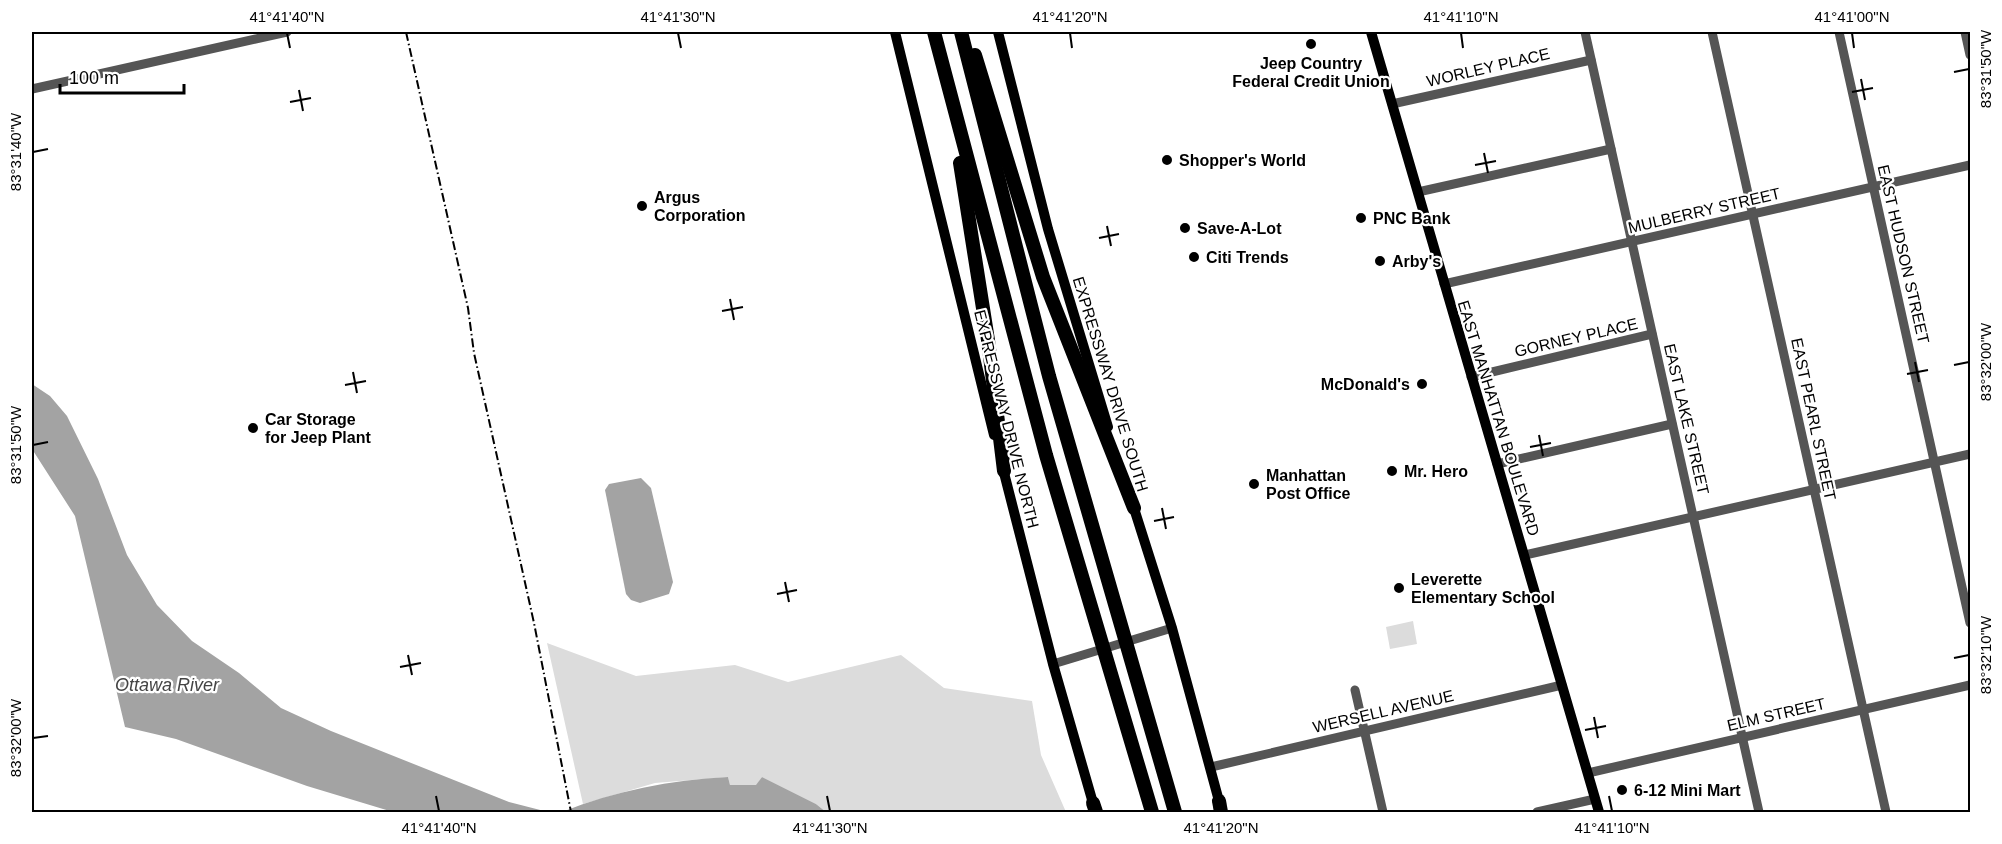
<svg xmlns="http://www.w3.org/2000/svg" width="2002" height="844" viewBox="0 0 2002 844" font-family="Arial,sans-serif">
<style>
.green{fill:#dcdcdc}
.water{fill:#a3a3a3}
.lines{fill:none;stroke-linecap:round;stroke-linejoin:round}
.minor{stroke:#555;stroke-width:9}
.major{stroke:#000;stroke-width:10}
.highway{stroke:#000;stroke-width:14}
.rail{stroke:#000;stroke-width:2;stroke-dasharray:9 3 1.5 3;stroke-linecap:butt}
.ticks{fill:none;stroke:#000;stroke-width:2}
.poi-dot{fill:#000;stroke:#fff;stroke-width:2}
.labels{text-anchor:middle;stroke-width:4.5;stroke-linejoin:round;paint-order:stroke}
.poi-label{font-size:16px;font-weight:bold;fill:#000;stroke:#fff;text-anchor:start}
.street-label{font-size:16px;fill:#000;stroke:#fff}
.water-label{font-size:18px;font-style:italic;fill:#444;stroke:#fff}
.neatline{fill:none;stroke:#000;stroke-width:2}
.ticks-label{font-size:15px;text-anchor:middle;fill:#000}
</style>
<rect width="100%" height="100%" fill="#fff"/>
<g class="green">
<path d="M1413 621 1417 644 1390 649 1386 627Z"/>
<path d="M547 643 636 676 735 665 788 682 901 655 944 688 1032 701 1041 755 1066 812H826L816 804 762 777 756 786 730 785 728 777 655 783 583 804Z"/>
</g>
<g class="water">
<path d="M32 384 50 396 67 416 98 479 127 555 157 605 192 641 239 673 281 708 331 731 509 802 548 812H393L307 786 176 739 125 727 75 516 32 449Z"/>
<path d="M641 478 651 488 673 582 669 594 640 603 631 600 626 594 605 490 609 484Z"/>
<path d="M728 777 730 785H756L762 777 816 804 826 812H562C615 791 670 780 728 777Z"/>
</g>
<g class="lines">
<g class="minor">
<path d="M1585 32 1759 812"/>
<path d="M1712 32 1886 812"/>
<path d="M1839 32 1970 623"/>
<path d="M1965 32 1970 55"/>
<path d="M32 89 287 32"/>
<path d="M1392 104 1591 60"/>
<path d="M1418 192 1611 149"/>
<path d="M1444 284 1970 165"/>
<path d="M1471 377 1652 334"/>
<path d="M1497 464 1672 424"/>
<path d="M1525 555 1970 454"/>
<path d="M1053 664 1172 628"/>
<path d="M1355 690 1383 812"/>
<path d="M1211 767 1562 685"/>
<path d="M1588 773 1970 685"/>
<path d="M1537 812 1595 799"/>
</g>
<g class="major">
<path d="M895 32 994 435"/>
<path d="M998 32 1048 229 1108 427"/>
<path d="M1371 32 1599 812"/>
<path d="M1002 465 1053 664 1093 803"/>
<path d="M1132 502 1172 628 1219 801"/>
</g>
<g class="highway">
<path d="M934 32 1046 455 1152 812"/>
<path d="M961 32 1049 376 1175 812"/>
<path d="M975 55 1043 277 1134 508"/>
<path d="M960 163 988 340 1004 471"/>
<path d="M1219 801 1221 812"/>
<path d="M1093 803 1096 812"/>
</g>
<path class="rail" d="M406 32 468 308 474 353 534 623 571 812"/>
</g>
<path class="ticks" d="M287 33 290 48M678 33 681 48M1070 33 1072 48M1461 33 1463 48M1852 33 1854 48M1954 72 1969 69M1861 79 1865 100M299 90 303 111M1852 92 1873 88M290 102 311 98M33 152 48 149M1484 153 1488 173M1475 165 1496 161M1107 226 1111 246M1099 238 1119 234M730 299 734 320M722 311 743 307M1915 362 1919 382M1954 365 1969 362M353 372 357 393M1907 374 1928 370M345 385 366 381M1539 435 1543 456M33 445 48 442M1530 447 1551 443M1162 508 1166 529M1154 521 1174 517M785 582 789 602M777 594 797 590M408 655 412 675M1954 658 1969 655M400 667 421 663M1594 717 1598 738M1585 730 1606 726M33 738 48 736M436 796 439 811M827 796 830 811M1218 796 1221 811M1609 796 1612 811"/>
<g class="poi-dot">
<circle cx="1311" cy="44" r="6"/>
<circle cx="1167" cy="160" r="6"/>
<circle cx="642" cy="206" r="6"/>
<circle cx="1361" cy="218" r="6"/>
<circle cx="1185" cy="228" r="6"/>
<circle cx="1194" cy="257" r="6"/>
<circle cx="1380" cy="261" r="6"/>
<circle cx="1422" cy="384" r="6"/>
<circle cx="253" cy="428" r="6"/>
<circle cx="1392" cy="471" r="6"/>
<circle cx="1254" cy="484" r="6"/>
<circle cx="1399" cy="588" r="6"/>
<circle cx="1622" cy="790" r="6"/>
</g>
<g class="labels">
<g class="poi-label">
<text x="1311" y="69" text-anchor="middle">Jeep Country<tspan x="1311" dy="18">Federal Credit Union</tspan></text>
<text x="1179" y="166">Shopper's World</text>
<text x="654" y="203">Argus<tspan x="654" dy="18">Corporation</tspan></text>
<text x="1373" y="224">PNC Bank</text>
<text x="1197" y="234">Save-A-Lot</text>
<text x="1206" y="263">Citi Trends</text>
<text x="1392" y="267">Arby's</text>
<text x="1410" y="390" text-anchor="end">McDonald's</text>
<text x="265" y="425">Car Storage<tspan x="265" dy="18">for Jeep Plant</tspan></text>
<text x="1404" y="477">Mr. Hero</text>
<text x="1266" y="481">Manhattan<tspan x="1266" dy="18">Post Office</tspan></text>
<text x="1411" y="585">Leverette<tspan x="1411" dy="18">Elementary School</tspan></text>
<text x="1634" y="796">6-12 Mini Mart</text>
</g>
<g class="street-label">
<text transform="translate(1488 67) rotate(-13)" y="6">WORLEY PLACE</text>
<text transform="translate(1704 210) rotate(-13)" y="6">MULBERRY STREET</text>
<text transform="translate(1904 254) rotate(77)" y="6">EAST HUDSON STREET</text>
<text transform="translate(1576 337) rotate(-13)" y="6">GORNEY PLACE</text>
<text transform="translate(1111 384) rotate(73)" y="6">EXPRESSWAY DRIVE SOUTH</text>
<text transform="translate(1499 418) rotate(73)" y="6">EAST MANHATTAN BOULEVARD</text>
<text transform="translate(1007 419) rotate(76)" y="6">EXPRESSWAY DRIVE NORTH</text>
<text transform="translate(1687 419) rotate(77)" y="6">EAST LAKE STREET</text>
<text transform="translate(1814 419) rotate(78)" y="6">EAST PEARL STREET</text>
<text transform="translate(1383 711) rotate(-13)" y="6">WERSELL AVENUE</text>
<text transform="translate(1776 714) rotate(-13)" y="6">ELM STREET</text>
</g>
<g class="water-label">
<text x="167" y="691">Ottawa River</text>
</g>
</g>
<rect width="2002" height="844" fill="none" stroke="#ffffff" stroke-width="66"/>
<path d="M60 84v9h124v-9" fill="none" stroke="#000000" stroke-width="3"/>
<text x="69" y="84" font-size="18" fill="#000000" stroke="#ffffff" stroke-width="4.5" paint-order="stroke">100 m</text>
<rect x="33" y="33" width="1936" height="778" class="neatline"/>
<g class="ticks-label">
<text x="287" y="22">41°41'40"N</text>
<text x="678" y="22">41°41'30"N</text>
<text x="1070" y="22">41°41'20"N</text>
<text x="1461" y="22">41°41'10"N</text>
<text x="1852" y="22">41°41'00"N</text>
<text transform="translate(1986 69) rotate(-90)" y="5">83°31'50"W</text>
<text transform="translate(16 152) rotate(-90)" y="5">83°31'40"W</text>
<text transform="translate(1986 362) rotate(-90)" y="5">83°32'00"W</text>
<text transform="translate(16 445) rotate(-90)" y="5">83°31'50"W</text>
<text transform="translate(1986 655) rotate(-90)" y="5">83°32'10"W</text>
<text transform="translate(16 738) rotate(-90)" y="5">83°32'00"W</text>
<text x="439" y="833">41°41'40"N</text>
<text x="830" y="833">41°41'30"N</text>
<text x="1221" y="833">41°41'20"N</text>
<text x="1612" y="833">41°41'10"N</text>
</g>
</svg>
